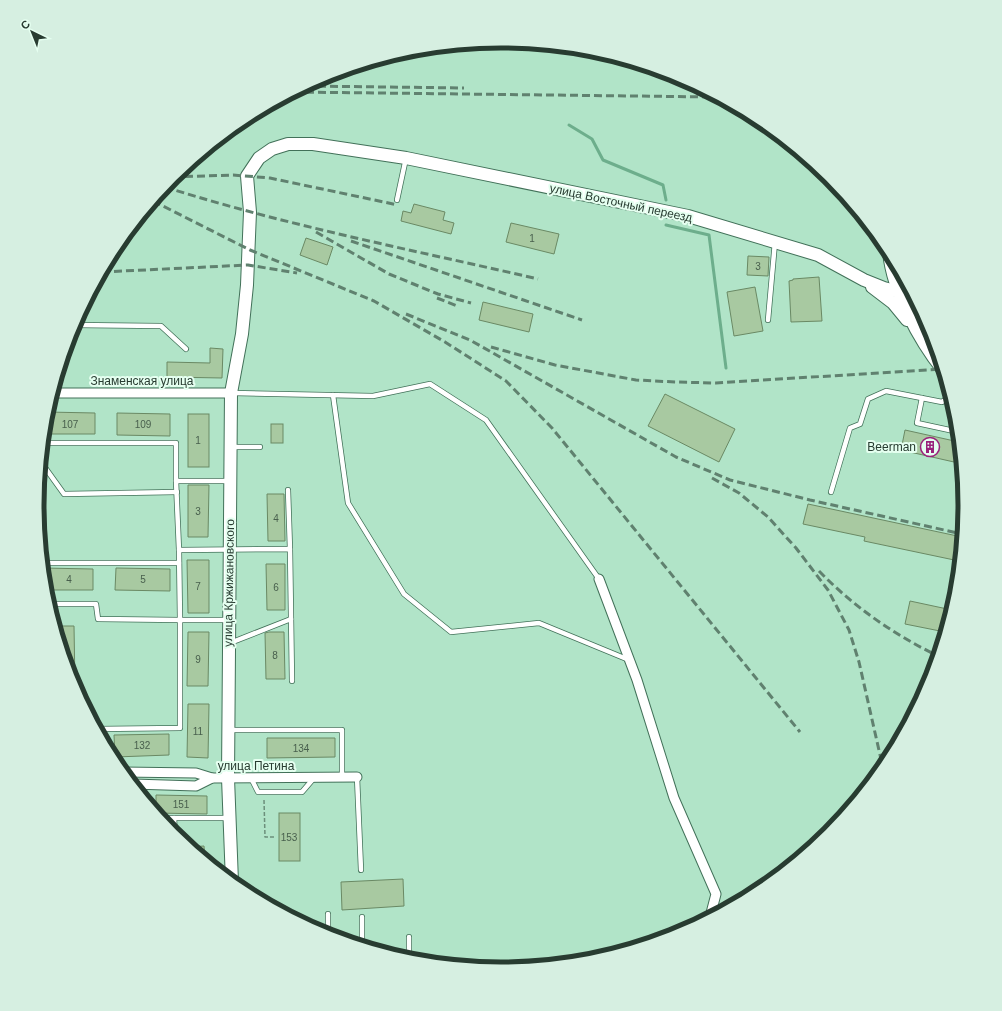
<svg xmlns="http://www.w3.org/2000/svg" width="1002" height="1011" viewBox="0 0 1002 1011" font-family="Arial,sans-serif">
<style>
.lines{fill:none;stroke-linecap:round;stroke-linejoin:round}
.stream{stroke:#6dae8c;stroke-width:3}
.building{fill:#a8c9a1;stroke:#6a8964}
.service-casing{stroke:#427159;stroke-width:6}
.minor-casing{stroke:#427159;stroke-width:11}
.tertiary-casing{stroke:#427159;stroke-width:14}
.path{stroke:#6c8f7b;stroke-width:1.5;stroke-dasharray:4 2;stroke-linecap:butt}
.service{stroke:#fff;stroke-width:4.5}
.minor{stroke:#fff;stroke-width:9}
.tertiary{stroke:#fff;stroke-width:12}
.rail{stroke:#60816f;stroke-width:3;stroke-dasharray:8 4;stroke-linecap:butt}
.labels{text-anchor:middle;stroke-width:4;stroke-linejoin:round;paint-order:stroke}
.number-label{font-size:10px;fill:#485f4d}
.street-label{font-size:12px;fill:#283c31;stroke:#e5fff0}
.poi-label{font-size:12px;fill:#283c31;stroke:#e5fff0;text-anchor:end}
.rim{fill:none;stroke:#283c31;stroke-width:5}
</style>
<rect width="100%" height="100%" fill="#b1e4c8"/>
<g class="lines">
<g class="stream">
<path d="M569 125 592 139 603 160 663 185 666 200"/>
<path d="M666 225 709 235 726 368"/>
</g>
</g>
<g class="building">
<path d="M414 204 445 212 443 220 454 223 451 234 401 221 403 211 411 213Z"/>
<path d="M511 223 559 234 554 254 506 242Z"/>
<path d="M306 238 333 247 327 265 300 255Z"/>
<path d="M748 256 769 257 768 276 747 275Z"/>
<path d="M819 277 822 321 791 322 789 281 793 280V279Z"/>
<path d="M755 287 763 331 734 336 727 292Z"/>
<path d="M483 302 533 314 529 332 479 320Z"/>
<path d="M210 348 223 349 222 378 167 377V362L210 363Z"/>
<path d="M665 394 735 429 719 462 648 426Z"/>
<path d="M47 412 95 413V434H44Z"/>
<path d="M117 413 170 414V436L117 435Z"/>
<rect x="188" y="414" width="21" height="53"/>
<rect x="271" y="424" width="12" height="19"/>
<path d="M905 430 959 442 954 462 901 450Z"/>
<path d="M188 485H209L208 537H188Z"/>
<path d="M267 494H284L285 541H268Z"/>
<path d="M808 504 962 537 959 561 864 541 865 537 803 524Z"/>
<path d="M187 560H209V613H188Z"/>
<path d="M266 564H285V610H267Z"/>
<path d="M43 568 93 569V590H45Z"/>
<path d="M116 568 170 569V591L115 590Z"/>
<path d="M910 601 952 610 945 632 905 624Z"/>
<path d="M55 626H74L75 686 72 683Z"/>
<path d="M188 632H209L208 686H187Z"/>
<path d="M269 632H284L285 679H266L265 633Z"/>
<path d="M188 704H209L208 758 187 757Z"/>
<path d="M169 734V755L115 757 114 735Z"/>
<path d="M267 738H335V757L267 758Z"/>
<path d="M156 795 207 796V814L156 813Z"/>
<rect x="279" y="813" width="21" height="48"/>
<path d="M204 846 205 860 189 847Z"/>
<path d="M403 879 404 906 342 910 341 882Z"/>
</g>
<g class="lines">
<defs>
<g id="service">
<path d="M397 200 406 158"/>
<path d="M768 320 775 242"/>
<path d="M74 325 161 326 186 349"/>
<path d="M232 393 373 396 430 384 486 420 599 579"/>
<path d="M333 395 348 503 404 594 451 632 539 623 629 660"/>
<path d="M922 398 917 423 954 431"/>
<path d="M43 443H176V481H229"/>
<path d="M232 447H260"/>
<path d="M41 462 64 494 177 492"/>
<path d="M176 481 179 550"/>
<path d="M288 490 290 549"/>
<path d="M831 492 850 428 860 424 868 399 886 391 942 402 950 396"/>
<path d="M43 563H179"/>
<path d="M48 604H96L98 619 180 620 179 550 290 549 292 681"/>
<path d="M230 643 291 619"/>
<path d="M97 729 180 728V620H229"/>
<path d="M230 730H342V777"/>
<path d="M357 777 361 870"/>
<path d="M251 778 258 792H302L314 778"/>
<path d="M140 794V785"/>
<path d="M160 818H228"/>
<path d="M174 818 175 835"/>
<path d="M289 914V916"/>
<path d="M362 917V946"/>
<path d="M328 935V914"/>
<path d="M409 960V937"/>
</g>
<g id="minor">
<path d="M53 393H231"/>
<path d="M599 579 637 680 674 798 716 894 710 917"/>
<path d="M123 772 196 773 212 778"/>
<path d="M133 784 196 786 212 778 357 777"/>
</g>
<g id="tertiary">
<path d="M889 251C892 290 919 340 943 370"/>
<path d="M872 287 893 303 907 320"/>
<path d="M232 882 228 778 231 393 242 334 247 285 250 212 247 176 259 158 272 149 288 144H313L406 158 688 216 818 255 864 280 884 288 912 295"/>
</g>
</defs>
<use href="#service" class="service-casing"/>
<use href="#minor" class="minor-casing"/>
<use href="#tertiary" class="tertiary-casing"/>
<path class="path" d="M264 800 265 837H276"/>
<use href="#service" class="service"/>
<use href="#minor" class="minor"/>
<use href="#tertiary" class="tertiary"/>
<g class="rail">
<path d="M306 86 464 88"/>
<path d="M294 92 717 97"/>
<path d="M173 177 233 175 270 178 398 205"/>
<path d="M165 187C288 226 413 250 538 279"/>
<path d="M153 201 250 250 374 301 445 342 506 381 552 428 800 732"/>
<path d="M316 232 389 274 438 294 471 303"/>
<path d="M351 241 582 320"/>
<path d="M102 272 248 265 297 273"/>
<path d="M437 298 457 306"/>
<path d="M406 314 470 340 676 457 730 480 810 500 962 534"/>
<path d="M491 347 555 365 636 380 675 382 716 383 942 369"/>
<path d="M712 478 739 493 768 517 796 548 828 590 849 630 859 662 883 768"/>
<path d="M819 571C854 607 893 634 938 656"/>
</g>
</g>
<defs>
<symbol id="building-ring" viewBox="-11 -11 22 22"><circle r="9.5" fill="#e5fff0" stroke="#9a217b" stroke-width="1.5"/><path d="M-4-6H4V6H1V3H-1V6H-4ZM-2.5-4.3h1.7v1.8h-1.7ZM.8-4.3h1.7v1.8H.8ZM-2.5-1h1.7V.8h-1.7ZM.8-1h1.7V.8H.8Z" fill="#9a217b"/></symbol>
</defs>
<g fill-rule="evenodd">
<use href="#building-ring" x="919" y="436" width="22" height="22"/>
</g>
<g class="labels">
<g class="number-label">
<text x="532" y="242">1</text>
<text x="758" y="270">3</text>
<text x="70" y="428">107</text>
<text x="143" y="428">109</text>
<text x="198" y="444">1</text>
<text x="198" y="515">3</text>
<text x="276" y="522">4</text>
<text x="69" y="583">4</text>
<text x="143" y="583">5</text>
<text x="198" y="590">7</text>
<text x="276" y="591">6</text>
<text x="275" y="659">8</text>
<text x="198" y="663">9</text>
<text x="198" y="735">11</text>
<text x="142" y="749">132</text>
<text x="301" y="752">134</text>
<text x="181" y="808">151</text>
<text x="289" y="841">153</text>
</g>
<g class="street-label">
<text transform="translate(621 203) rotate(12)" y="4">улица Восточный переезд</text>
<text x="142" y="385">Знаменская улица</text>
<text transform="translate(229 583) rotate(-89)" y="4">улица Кржижановского</text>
<text x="256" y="770">улица Петина</text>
</g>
<g class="poi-label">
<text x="916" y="451">Beerman</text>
</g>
</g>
<path d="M0 0H1002V1011H0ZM44 505a457 457 0 1 1 914 0a457 457 0 1 1-914 0Z" fill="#d6efe1" fill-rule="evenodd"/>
<path class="rim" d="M44 505a457 457 0 1 1 914 0a457 457 0 1 1-914 0Z"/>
<g transform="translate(32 32) rotate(317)" stroke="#e5fff0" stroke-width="3" paint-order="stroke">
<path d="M0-3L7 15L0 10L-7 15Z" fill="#283c31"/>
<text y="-6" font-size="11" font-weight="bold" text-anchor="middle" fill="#283c31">С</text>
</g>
</svg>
